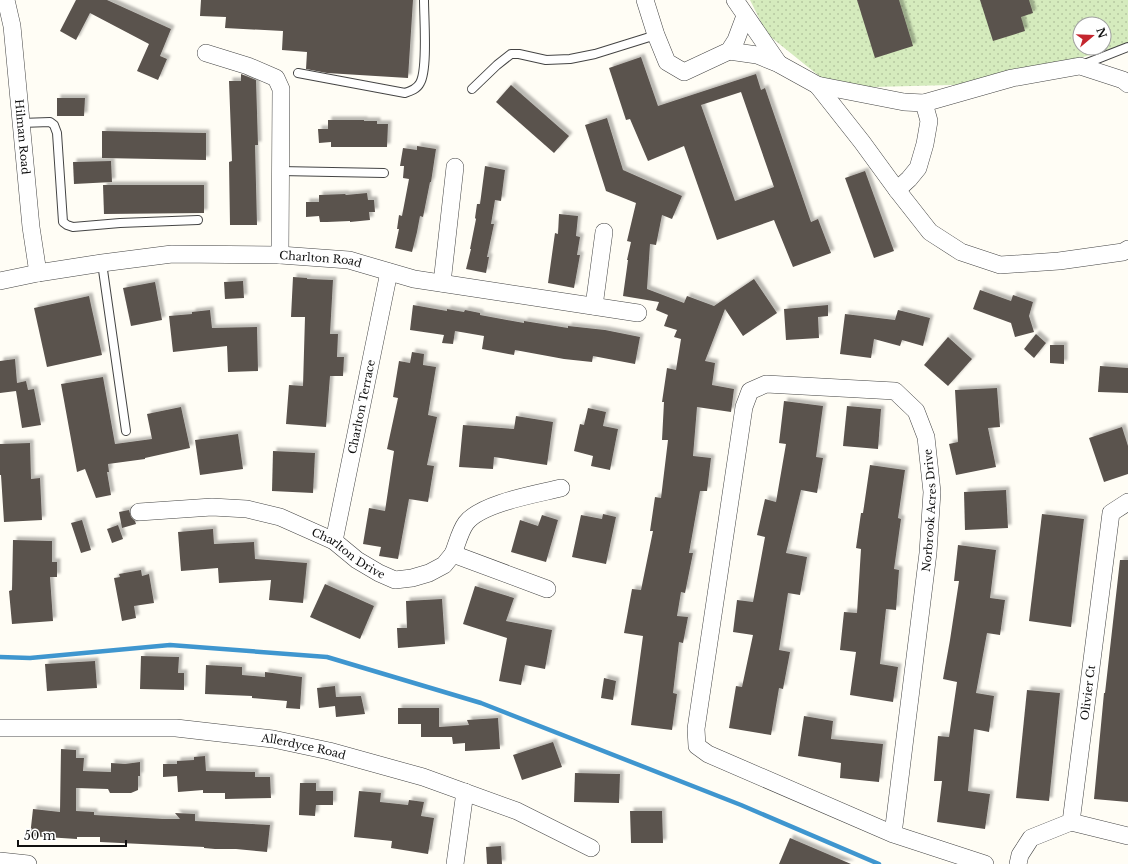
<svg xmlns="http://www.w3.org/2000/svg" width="1128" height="864" viewBox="0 0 1128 864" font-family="'Libre Baskerville',serif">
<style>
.grass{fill:url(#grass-dots);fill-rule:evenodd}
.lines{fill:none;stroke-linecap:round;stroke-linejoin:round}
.stream{stroke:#3f96cf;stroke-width:4.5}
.building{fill:#5a524d;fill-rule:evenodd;filter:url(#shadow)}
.lane-casing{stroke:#444;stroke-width:10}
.street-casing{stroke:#444;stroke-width:18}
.lane{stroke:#fff;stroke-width:8}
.street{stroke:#fff;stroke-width:17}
.labels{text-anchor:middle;stroke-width:4;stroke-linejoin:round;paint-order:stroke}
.street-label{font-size:11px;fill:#111;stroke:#fff}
</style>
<defs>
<pattern id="grass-dots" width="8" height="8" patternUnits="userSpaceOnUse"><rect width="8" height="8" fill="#d5ebbd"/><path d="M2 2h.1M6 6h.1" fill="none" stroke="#b6c8a1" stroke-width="1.8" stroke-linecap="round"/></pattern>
<filter id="shadow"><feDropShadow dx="3.5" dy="-3.5" stdDeviation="1" flood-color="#0004"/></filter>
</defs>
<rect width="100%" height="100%" fill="#fffdf5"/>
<path class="grass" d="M750 0H1128V44L990 84 834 88 767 34ZM1080 24H1104V48H1080Z"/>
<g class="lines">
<path class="stream" d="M0 657 30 658 170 645 327 657 481 703 741 805 879 864"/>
</g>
<g class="building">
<path d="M76 0H107L171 29 160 56 167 59 158 80 137 71 149 44 90 13 76 40 60 31Z"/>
<path d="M201 0H413L408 78 327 73 306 69 307 52 282 50 283 31 225 28 226 17 200 16Z"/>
<path d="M857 0H899L913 46 875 58Z"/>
<path d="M980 0H1029L1033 13 1021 17 1025 31 993 41Z"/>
<path d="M641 57 658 106 756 74 761 90 765 88 811 222 818 219 831 253 793 267 774 220 717 240 684 146 648 161 630 119 626 120 609 68ZM741 92 774 187 735 201 701 105Z"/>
<path d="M241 74 256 80 258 145H255L257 225H230L229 162 232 161 229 81H241Z"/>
<path d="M511 85 569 136 554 153 496 102Z"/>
<path d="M57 98H85L84 116H57Z"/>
<path d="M607 118 623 170 682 196 672 219 662 215 656 245 650 244 647 289 684 303 687 296 714 306 754 279 777 313 743 336 725 309 705 361 715 363 712 385 734 389 731 412 697 407 693 456 711 458 707 491H700L689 553H693L685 593 681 592 677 616 688 617 683 643 679 642 673 693 677 694 672 730 631 725 643 636 624 633 632 589 641 590 653 531H650L655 497 661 498 668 440H662L664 402H662L667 368 676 370 681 339 674 337 677 330 664 326 668 315 656 310 659 302 623 296 628 260H627L631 242 627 241 636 203 606 191 585 125Z"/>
<path d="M328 120H364V121H377V124H388L387 147H331V142L319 143 318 129H328Z"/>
<path d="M102 131 206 133V160L102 158Z"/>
<path d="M417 146 436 149 431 182H430L423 217 420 216 417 232 412 252 395 248 399 229H397L399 215 402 216 409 179 403 178 404 166H400L403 148 417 150Z"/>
<path d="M111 161 112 182 74 184 73 162Z"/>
<path d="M485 166 505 170 501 201 495 200 491 224H494L487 257H489L486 273 466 269 471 249H470L476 219 475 218 477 204H480Z"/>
<path d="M865 171 894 251 874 258 845 178Z"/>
<path d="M103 185H204V213L104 214Z"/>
<path d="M367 193 368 200H374L375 212H369L370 220 350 222V221L327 222H320L319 216 306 217V202H319V195L345 194 346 195Z"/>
<path d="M559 214 578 216 576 236 580 237 577 255H580L574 288 548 283 555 233 558 234Z"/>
<path d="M293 277 307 278V279L333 280 330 334H338L337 357H344L343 376H330L326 427 286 424 289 385 303 386 305 317H291Z"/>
<path d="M243 281 244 298 225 299 224 282Z"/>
<path d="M155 282 162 320 131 326 123 288Z"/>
<path d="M980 290 1011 301 1013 295 1033 302 1029 316 1034 332 1015 337 1011 323 973 309Z"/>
<path d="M89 296 102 355 47 367 34 308Z"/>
<path d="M413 305 447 311V309L464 312 465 310 480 313V315L524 323V321L568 328V326L605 330 640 337 635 364 593 356 592 362 564 359 515 350 514 355 482 349 484 336 455 331 453 344 442 343 444 335 410 330Z"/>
<path d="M828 305V316L818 317 819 338 786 340 784 309Z"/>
<path d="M210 310 212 328 257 327 258 371 228 372 227 346 173 352 169 316 192 314V312Z"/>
<path d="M898 310 930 318 923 346 902 340 900 346 874 339 871 358 840 354 845 314 895 320Z"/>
<path d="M1036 334 1046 343 1034 358 1024 349Z"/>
<path d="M948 337 972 359 948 386 924 365Z"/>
<path d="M1050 345H1064V364L1050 363Z"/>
<path d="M412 352 424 354 423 365 436 367 428 415 437 417 427 465 434 466 428 502 409 499 398 559 379 556 381 547 363 544 369 508 385 511 394 451 387 449 398 398 393 397 399 361 410 363Z"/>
<path d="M15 359 17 383 26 381 28 390 34 389 41 425 22 428 16 391 0 393V361Z"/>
<path d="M1100 366 1128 368V393L1098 392Z"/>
<path d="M103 377 115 444 152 439 147 414 181 407 190 448 145 458V459L108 464 109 472H107L111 495 96 498 85 469 77 472 61 384Z"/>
<path d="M997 388 1000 427 988 428 996 467 956 475 949 444 958 442 955 390Z"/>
<path d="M784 401 823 406 816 457 823 458 817 493 801 490 786 553 807 557 800 595 788 593 779 650 790 652 783 689 779 688 771 735 729 728 736 686 742 687 753 635 733 632 737 600 753 602 765 537 757 535 765 499 776 502 786 444 779 443Z"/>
<path d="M847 406 881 409 878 449 843 446Z"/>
<path d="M588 408 606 412 603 426 618 429 610 470 591 466 593 456 574 451 580 424 584 425Z"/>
<path d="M516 416 553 422 547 465 494 457 493 469 459 467 463 425 514 429Z"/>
<path d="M1122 427 1128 446V474L1104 482 1089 438Z"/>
<path d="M238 434 243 469 200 475 195 440Z"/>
<path d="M30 443 31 479 40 478 42 520 4 522 1 475H0V444Z"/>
<path d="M273 451 315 453 313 493 272 491Z"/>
<path d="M870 465 905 470 898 518 901 519 894 569 899 570 896 610 886 609 880 664 898 667 893 702 850 695 856 652 840 650 844 612 857 613 861 549 856 548 861 513H863Z"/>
<path d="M1006 490 1008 528 965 530 964 492Z"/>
<path d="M129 510 131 517 135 521 136 524 122 528 119 512Z"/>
<path d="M603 514 616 517 606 564 572 557 581 515 602 519Z"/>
<path d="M1042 514 1084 519 1071 627 1029 621Z"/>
<path d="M542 515 558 520 546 562 511 552 520 520 538 526Z"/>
<path d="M82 520 91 550 81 553 71 523Z"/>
<path d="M118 525 123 539 112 543 107 529Z"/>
<path d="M213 529 214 544 254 542 255 559 307 563 303 603 269 600 271 580 219 583 218 568 181 571 178 532Z"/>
<path d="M13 540 52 541V562H57V577H50L53 621 12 624 9 591 12 590Z"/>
<path d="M958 545 996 550 990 598 1005 600 1000 635 987 633 976 693 994 696 989 732 974 729 968 791 990 794 985 829 937 822 942 781H934L938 736 949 737 957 682 943 679 950 640 959 581H954Z"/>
<path d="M1120 560H1128V802L1094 799 1104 693H1105Z"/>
<path d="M141 570 142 576 149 574 154 603 134 606 136 618 122 621 114 578 120 577 119 574Z"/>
<path d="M325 584 374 606 360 639 310 617Z"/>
<path d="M475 586 514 598 506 621 552 630 545 669 525 665 521 685 499 681 507 638 463 624Z"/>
<path d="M442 599 445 644 398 648 397 628H407L406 601Z"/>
<path d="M141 656 179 657 178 673H184V690L140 689Z"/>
<path d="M95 661 97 688 47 691 45 664Z"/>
<path d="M206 665 242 667V675L265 677V672L302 677 300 709 286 708 287 701 252 698V696L205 694Z"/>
<path d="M604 678 616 681 613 700 601 698Z"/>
<path d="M335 686 336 697 361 696 365 714 336 717 335 706 319 708 317 688Z"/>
<path d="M1027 690 1060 693 1049 801 1016 798Z"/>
<path d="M398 708H439V727L469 725 467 720 498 718 500 749 465 751V743L453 744 452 737H421V724H398Z"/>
<path d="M804 716 833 721 831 739 883 744 879 782 840 778 841 763 798 756Z"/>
<path d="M553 742 562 767 522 780 513 755Z"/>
<path d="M61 749 76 750V758H84L83 771 111 772V763L125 764 140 762V776H138V790L131 793H110L108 789 76 788V811L94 812V815L164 819H180L175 813 195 814V821L270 825 267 852 236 849H215L204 848V847L100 842V837H77V839L30 836 33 809 60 812Z"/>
<path d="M205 756 206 771 255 772V777H270L271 798 225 799V793H203V790L178 792 177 776 163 777V764H177V761L194 760V757Z"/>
<path d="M575 773 620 774 619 803 574 802Z"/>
<path d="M300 783H316V791H333V805H316L315 816 299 815Z"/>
<path d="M359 791 381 793 380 802 408 805 409 800 424 802 421 816 434 818 428 854 391 848 392 841 354 837Z"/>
<path d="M630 811H662L663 843H631Z"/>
<path d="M790 838 851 864H779Z"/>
<path d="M501 846 502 864H487L486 847Z"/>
</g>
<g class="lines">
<defs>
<g id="lane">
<path d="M1082 65 1128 47"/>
<path d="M298 73 405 93C411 91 417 89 420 83 428 70 424 18 424 0"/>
<path d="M472 89 497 65 511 54H519L546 60 570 59 595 54 656 35"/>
<path d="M21 123 50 122 54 125 57 133 63 222 67 225 73 227 120 223 198 220"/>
<path d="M280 171 384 173"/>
<path d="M102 263 126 431"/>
</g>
<g id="street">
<path id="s1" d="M6 0 12 26 31 227 38 273"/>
<path d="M645 0 656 35 667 62 684 72 729 51 736 40 745 16"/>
<path d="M735 0 779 64"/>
<path d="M729 51 757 55 779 64 817 85 904 102 924 103 1012 78 1080 66 1123 80 1128 84"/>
<path d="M206 53 248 66 276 78 281 89 280 255"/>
<path d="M817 85 862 142 897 190 930 232 961 252 1000 265 1059 261 1123 252 1128 249"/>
<path d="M897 190 909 179 918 168 925 144 929 121 924 103"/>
<path id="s2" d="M0 281 38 273 102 263 172 254 280 255 349 260 414 279 638 313"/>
<path d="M442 283 455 167"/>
<path d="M594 306 604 232"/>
<path id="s3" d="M139 512 212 507 247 509 280 517 334 541 357 560 379 573 395 580 412 578 429 573 444 565 453 554 547 589"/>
<path id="s4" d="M334 541 389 272"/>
<path d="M453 554C457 544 460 531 466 523 481 503 537 494 561 488"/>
<path id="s5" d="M0 728H176L273 739 329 751 423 777 517 811 591 848"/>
<path d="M1071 822 1128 836"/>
<path id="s6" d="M893 834 928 553 932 492 926 437 916 411 895 391 766 384 750 391 744 407 696 729 697 746 708 754 893 834 985 864"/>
<path d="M0 861 28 864"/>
<path d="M455 864 465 792"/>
<path id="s7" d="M1018 864 1020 855 1031 838 1071 822 1111 513 1128 502"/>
</g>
</defs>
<use href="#lane" class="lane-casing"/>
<use href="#street" class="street-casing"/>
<use href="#lane" class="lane"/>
<use href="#street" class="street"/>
</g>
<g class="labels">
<g class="street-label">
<text dy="4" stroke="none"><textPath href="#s1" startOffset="138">Hilman Road</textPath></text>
<text dy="4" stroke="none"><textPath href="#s2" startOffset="323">Charlton Road</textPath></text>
<text dy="4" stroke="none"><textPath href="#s4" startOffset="137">Charlton Terrace</textPath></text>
<text dy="4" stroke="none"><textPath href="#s6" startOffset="326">Norbrook Acres Drive</textPath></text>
<text dy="4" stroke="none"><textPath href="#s3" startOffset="220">Charlton Drive</textPath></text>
<text dy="4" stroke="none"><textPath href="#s7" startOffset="203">Olivier Ct</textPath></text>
<text dy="4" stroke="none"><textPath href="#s5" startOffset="305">Allerdyce Road</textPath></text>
</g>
</g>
<g transform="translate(1092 36) rotate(71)"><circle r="19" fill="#ffffff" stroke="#a0a0a0"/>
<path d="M0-3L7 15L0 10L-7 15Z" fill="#c4262e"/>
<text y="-6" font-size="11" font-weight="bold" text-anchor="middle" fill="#111111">N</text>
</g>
<path d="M18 840v6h108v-6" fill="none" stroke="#111111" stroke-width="2"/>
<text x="24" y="840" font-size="12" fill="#111111" stroke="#ffffff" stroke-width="3" paint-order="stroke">50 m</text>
</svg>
